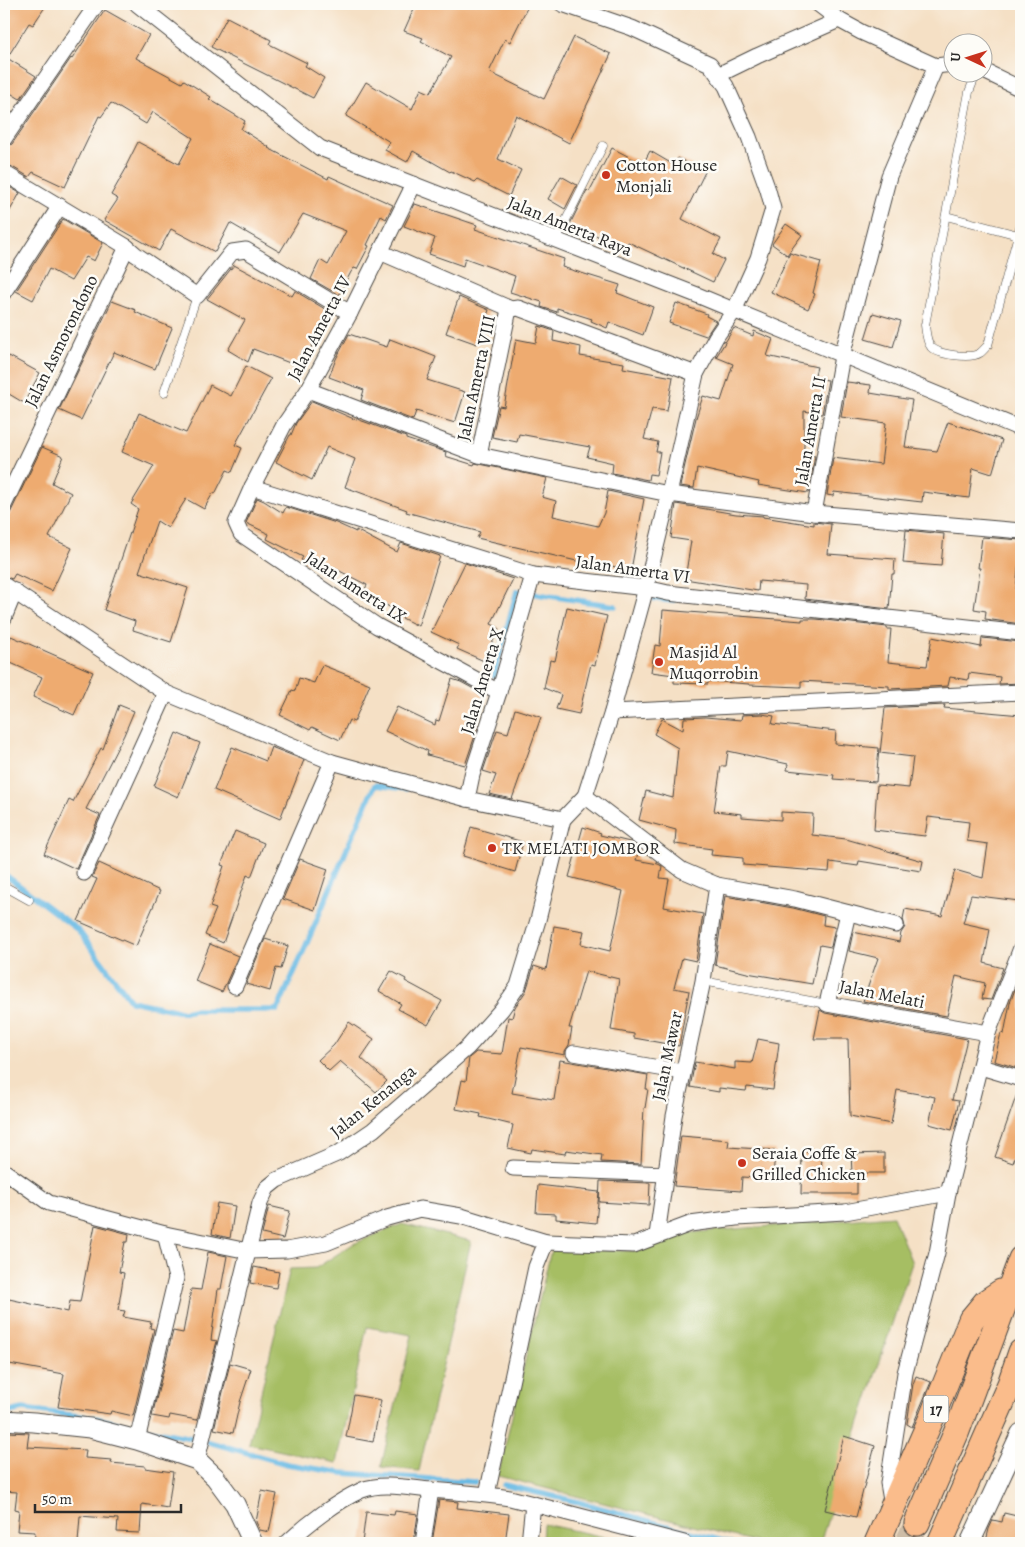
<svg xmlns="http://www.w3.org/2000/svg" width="1025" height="1547" viewBox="0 0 1025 1547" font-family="Alegreya,serif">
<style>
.green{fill:#a6be64;stroke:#687448}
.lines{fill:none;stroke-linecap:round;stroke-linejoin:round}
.stream{stroke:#68bae4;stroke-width:5.5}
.building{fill:#eeab70}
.trunk-tunnel{stroke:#cdbca6;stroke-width:25;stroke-dasharray:25 12;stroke-linecap:butt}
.service-casing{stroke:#494642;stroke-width:9}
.minor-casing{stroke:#494642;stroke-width:17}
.tertiary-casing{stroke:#494642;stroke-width:21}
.trunk-casing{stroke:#494642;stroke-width:27}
.service{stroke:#fff;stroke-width:8}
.minor{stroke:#fff;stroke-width:15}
.tertiary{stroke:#fff;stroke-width:19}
.trunk{stroke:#fabc8b;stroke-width:25}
.poi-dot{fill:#c8321e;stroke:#fdfcf7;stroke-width:2}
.labels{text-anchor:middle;stroke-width:5;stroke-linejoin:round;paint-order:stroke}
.shield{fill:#fdfcf7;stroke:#6a6a68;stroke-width:1}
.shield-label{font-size:16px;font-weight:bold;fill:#2b2b2b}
.poi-label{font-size:18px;fill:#2b2b2b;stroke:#fdfcf7;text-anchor:start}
.street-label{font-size:18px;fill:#2b2b2b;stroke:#fdfcf7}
</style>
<rect width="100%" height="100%" fill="#fdfcf7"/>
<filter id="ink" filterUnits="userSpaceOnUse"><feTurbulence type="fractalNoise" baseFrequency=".02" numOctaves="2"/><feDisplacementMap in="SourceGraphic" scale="10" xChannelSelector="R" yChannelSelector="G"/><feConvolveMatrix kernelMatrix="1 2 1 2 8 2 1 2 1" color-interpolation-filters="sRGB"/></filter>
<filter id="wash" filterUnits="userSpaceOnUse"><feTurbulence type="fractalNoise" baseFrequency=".0096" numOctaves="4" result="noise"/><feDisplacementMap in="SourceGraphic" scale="20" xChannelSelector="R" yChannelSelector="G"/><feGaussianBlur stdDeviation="1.12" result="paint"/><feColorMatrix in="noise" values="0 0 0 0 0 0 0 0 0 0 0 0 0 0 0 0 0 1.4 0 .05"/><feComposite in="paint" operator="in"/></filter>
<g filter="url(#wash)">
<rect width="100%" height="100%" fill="#f5e0c5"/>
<g class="green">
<path d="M893 1216 912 1263 820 1543H760L498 1476 551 1250 640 1251 687 1233Z"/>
<path d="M402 1224 471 1241 419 1471 381 1467 412 1335 367 1327 337 1463 249 1444 290 1269 316 1268 353 1244Z"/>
<path d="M543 1524 633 1543H542Z"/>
</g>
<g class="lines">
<g class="stream">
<path d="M655 599 673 601"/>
<path d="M494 676 517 591 615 606"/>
<path d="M4 874 78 930 131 1001 184 1012 193 1010H277C312 936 341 859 375 785L406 789"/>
<path d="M4 1413 23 1409 94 1418 131 1426"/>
<path d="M145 1429 197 1439"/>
<path d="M209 1442 287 1464 342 1473 475 1482"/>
<path d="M504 1485 574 1501 730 1543"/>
</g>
</g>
<g id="blocks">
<g class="building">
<path d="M4 4H47L33 25 29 23 7 58 36 76 20 99 4 89Z"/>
<path d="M416 4H529L510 42 505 39 489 72 544 99 574 37 611 54 569 143 516 115 498 159 521 170 509 196 477 180 475 182 451 171 450 172 413 151 407 162 385 150 390 142 346 116 366 82 412 109 421 89 430 93 451 57 421 41 423 38 404 31Z"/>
<path d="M105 10 149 35 136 58 182 83 184 80 211 97 209 99 245 121 241 129 269 147 268 148 328 179 329 176 393 205 386 219 381 216 367 245 369 246 357 269 354 268 351 272 339 295 311 279 320 260 328 265 346 231 303 214 280 252 230 223 215 252 171 229 159 251 104 220 118 199 111 195 127 167 126 166 138 142 179 164 193 138 153 112 146 124 111 103 101 117 99 116 65 187 33 172 29 177 9 165 4 164V148L12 144 71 58 72 59Z"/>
<path d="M227 17 271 40 269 44 307 63 305 66 324 78 313 98 211 47Z"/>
<path d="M612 148 643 164 650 151 674 165 678 158 705 172 682 219 721 239 713 254 724 260 713 282 628 242 625 248 570 224 587 190 589 192Z"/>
<path d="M561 176 577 185 565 209 548 199Z"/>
<path d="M4 184 20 193 4 221Z"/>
<path d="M415 204 477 225 475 229 564 259 562 267 620 285 617 293 653 307 643 335 609 322 607 328 591 321 592 319 557 308V312L541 307 542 302 510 292 515 276 465 258 463 266 429 254 435 238 404 226Z"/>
<path d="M63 219 103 243 94 261 86 257 71 281 49 269 33 300 16 291Z"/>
<path d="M786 224 802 235 787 255 772 244Z"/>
<path d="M790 253 821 262 813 293 815 294 808 309 771 292Z"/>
<path d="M234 265 292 296 295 291 330 312 308 353 303 350 295 365 253 349 248 362 228 350 245 320 207 299Z"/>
<path d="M459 297 489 310 477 344 446 333Z"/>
<path d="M112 301 136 310 135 312 172 328 155 369 114 352 81 420 59 410Z"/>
<path d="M676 303 707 314 706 316 716 321 706 336 669 323Z"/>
<path d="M873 313 901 321 893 347 865 339Z"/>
<path d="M539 326 554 331 553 341 581 347 580 356 624 363 623 368 673 377 667 411 652 409 644 439 658 442 656 452H660L656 475 649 474 648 480 612 473 613 463 587 457 590 447 519 434 517 442 492 437 499 406 504 407 516 339 536 343Z"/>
<path d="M734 328 753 336 754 331 773 339 767 356 817 367 814 378 828 380 822 414 804 411V454L815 456 808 493 758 485 759 482 697 468 694 488 680 486 696 418 703 396 721 401 733 364 716 357Z"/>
<path d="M349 334 387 347 390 339 436 357 427 380 465 392 455 423 416 411 413 420 361 400 364 390 329 377 336 359Z"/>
<path d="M9 356 40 373 24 403 4 391V365Z"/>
<path d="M246 366 271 379 235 445 242 448 232 472 227 470 215 494 213 493 204 509 186 499 168 528 157 521 139 572 188 588 171 642 133 630 135 621 104 610 138 509 131 504 154 466 122 452 139 413 186 433 210 385 231 396Z"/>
<path d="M847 382 871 385 870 393 912 400 905 447 937 451 948 422 1002 440 992 474 973 468 969 498 923 492 922 502 834 492 833 496 827 495 833 458 881 464 886 423 841 417Z"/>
<path d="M312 401 354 419V418L406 437V439L446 452 445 456 474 465 475 463 547 478 542 497 556 501 553 516 598 526 604 513 608 491 644 499 631 570 581 560V562L477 538 480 532 406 512 407 510 345 487 355 459 327 447 312 480 276 462 290 435H291L296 423Z"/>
<path d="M42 447 63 456 52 483 71 493 49 537 72 548 52 591 15 574 12 579 4 576V526Z"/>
<path d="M257 498 264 501 283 513 286 507 336 523 356 532V530L397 552 401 543 440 556 418 626 402 618 403 614 363 593 367 585 328 565 325 570 301 560 303 557 267 539 269 534 246 523Z"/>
<path d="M676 504 736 514 763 516V517L814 525V522L831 524 828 554 895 559 894 574H892L889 609 805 599 806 585 759 581 758 591 685 579 691 541 671 538Z"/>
<path d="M906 530 944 534 941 566 903 563Z"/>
<path d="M982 537 1021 540 1016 589H1021V624L985 619 986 611 974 609 980 568H978Z"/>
<path d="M465 563 513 579 491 624 499 628 484 661 457 649 459 645 431 632Z"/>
<path d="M567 607 607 616 595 665 591 664 579 714 556 709 561 695 544 688 550 660 555 661Z"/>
<path d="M663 610 802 621V619H816L887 627V629H891L888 662 927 666 932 637 981 647 982 638 1021 642V683L999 684 1000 677 969 673 968 680 950 677 948 686 889 689V686L801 681V687L749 685V684L708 681V684L674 683V675L651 672 655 645 660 646Z"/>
<path d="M11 636 93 672 74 715 33 697 42 677 4 660V654Z"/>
<path d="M322 665 370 684 354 722 349 720 340 740 312 727 310 730 280 715 292 690 295 691 299 678 314 683Z"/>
<path d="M452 679 461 682 483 694 474 723 479 724 465 765 427 755 428 751 385 731 397 707 435 725 436 720 439 721Z"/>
<path d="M119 705 134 711 124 735 86 809 100 815 76 869 44 854 69 800 73 802 101 748 103 749Z"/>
<path d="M945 705 944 708 1021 715V887L1019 901 971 895 963 923 990 929 984 963 1003 968 991 1000 982 999 985 983 956 976 947 1016 863 1001 878 958 849 951 853 932 899 942 901 933 905 927 903 919 905 909 942 916 955 870 983 878 988 844 967 841 969 822 928 817 925 836 874 830 877 785 909 788 913 757 880 753 885 708Z"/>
<path d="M515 709 541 717 512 799 489 794 496 775 483 771 497 730 508 733Z"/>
<path d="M762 714 774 716 772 724 836 731 835 744 879 748 876 782 833 779 834 775 787 770 788 764 728 751 726 766H721L714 811 742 814V817L781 820V812L813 814 812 835 846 839 923 861 921 871 859 861 858 866 830 862 829 872 743 865V858L711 855 712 849 675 844 676 830 639 820 646 791 673 798 678 748 654 734 662 719 683 730 684 718 705 717 741 720 742 715Z"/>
<path d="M176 733 200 743 178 797 154 786Z"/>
<path d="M232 747 266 761 271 747 304 760 289 798H288L280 819 214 790Z"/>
<path d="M471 827 523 842 515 872 463 856Z"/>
<path d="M583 827 601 833 600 835 630 842 639 849 636 860 658 864 662 866 660 878 669 879 664 907 703 914 696 961 682 958 674 988 689 991 679 1046 634 1038V1034L611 1030 619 979 586 971 569 1028H572L569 1045 565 1051V1055L521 1047 512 1093 554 1100 560 1060 648 1075 646 1089H648L645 1108H644L641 1164 601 1162 602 1155 566 1150 565 1154 532 1149 531 1153 508 1148 513 1125 480 1117 481 1114 456 1109 462 1080 466 1081 469 1058 476 1052 502 1054 508 1017 512 1018 515 1007 526 991 534 966 546 970 554 926 584 931 581 944 610 951 623 891 569 877Z"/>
<path d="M235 831 264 843 251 877 247 875 223 943 205 935 216 909 210 907 224 866 221 865Z"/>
<path d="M300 859 328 869 315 910 283 899Z"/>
<path d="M99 863 160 891 136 946 78 921 97 879 92 877Z"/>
<path d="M725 896 793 908 824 916 823 925 835 927 831 947 820 945 812 984 747 973 715 965Z"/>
<path d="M265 939 288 946 281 969 276 968 270 991 246 984Z"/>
<path d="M210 944 238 956 222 992 195 981Z"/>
<path d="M391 971 406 979 405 981 442 1001 428 1025 398 1009 401 1004 379 991Z"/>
<path d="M1021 973V1069L994 1061 1001 1033 1004 1034 1010 1003Z"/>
<path d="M820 1010 825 1013 967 1039 952 1100 959 1101 952 1130 929 1124 935 1097 897 1090 891 1124 850 1116 848 1039H814Z"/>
<path d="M349 1022 374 1039 361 1058 387 1081 376 1092 340 1061 329 1071 318 1060 334 1045Z"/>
<path d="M758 1039 779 1043 773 1090 747 1087 746 1091 719 1088V1092L690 1087 695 1062 735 1069V1062L752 1063Z"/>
<path d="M1018 1091 1021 1092V1140L1013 1163 995 1157Z"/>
<path d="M681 1136 729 1140 728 1147 775 1150 773 1179 742 1177 741 1191 674 1186Z"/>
<path d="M802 1151 822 1152 821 1178 857 1177V1194H801Z"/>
<path d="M884 1153V1173H852L851 1154Z"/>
<path d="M600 1181 650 1183 649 1205 599 1202Z"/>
<path d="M538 1185 599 1192 596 1223 556 1219V1214L536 1213Z"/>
<path d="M217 1203 235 1206 230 1238 212 1234Z"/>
<path d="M269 1206 290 1211 283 1239 262 1234Z"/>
<path d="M95 1225 129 1234 128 1242H125L119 1272 124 1273 118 1310 125 1311 123 1317 151 1322 150 1328 154 1329 133 1416 111 1411 110 1414 58 1407 64 1374 4 1363V1322L9 1299 68 1312 70 1301 80 1302Z"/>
<path d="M208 1252 227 1256 221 1289H218L211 1340 217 1341 197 1420 170 1415 169 1419 152 1416 173 1331 183 1333 191 1289 201 1290Z"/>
<path d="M254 1267 279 1272 276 1288 250 1283Z"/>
<path d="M230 1363 251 1369 240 1402 233 1433 214 1429Z"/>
<path d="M916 1376 931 1382 912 1427 907 1424 913 1384Z"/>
<path d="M354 1395 381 1400 373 1442 346 1437Z"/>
<path d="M8 1432 29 1433 27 1447 86 1450 85 1458 112 1460 111 1463 145 1466V1468L173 1472 168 1508 142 1504 140 1533 117 1532 118 1519 80 1516 78 1543H34L35 1532 17 1531 19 1510 15 1509 17 1492 4 1491V1462H5Z"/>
<path d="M844 1436 875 1446 856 1517 825 1510Z"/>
<path d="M262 1491 277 1494 269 1532 260 1530 256 1522Z"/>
<path d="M439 1500 458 1502 457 1508 509 1514 505 1543H432Z"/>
<path d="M395 1511 418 1514 414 1543H362L366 1512 394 1515Z"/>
<path d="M1004 1513 1021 1517V1543H996L986 1541 989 1529 993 1520 1002 1522Z"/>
</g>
</g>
</g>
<g filter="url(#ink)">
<use href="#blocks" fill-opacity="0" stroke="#494642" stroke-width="1"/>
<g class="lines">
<path class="trunk-tunnel" d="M907 1543 917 1523"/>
<defs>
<g id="service">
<path d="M977 72 969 92 925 325C926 332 926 341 931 347 938 355 971 359 980 353 983 351 986 347 988 345L1021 224"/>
<path d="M946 216 1018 235"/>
<path d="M556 240 603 146"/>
<path d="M164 393 197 296"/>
<path d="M4 886 29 900"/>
<path d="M703 981 827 1004"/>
</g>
<g id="minor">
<path d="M137 4 320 148 697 295 1021 429"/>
<path d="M562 4 632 28 710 64 726 86 749 137 768 190 773 209 758 258 734 311 716 337 696 374 669 494 646 588 612 712 585 796"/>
<path d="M818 4 839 20"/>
<path d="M982 70 1021 89"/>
<path d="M718 75 757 56 839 20 861 32 936 66"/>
<path d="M4 139 97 4"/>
<path d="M4 173 127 247 135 254 197 296 232 252 246 250 350 313"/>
<path d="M414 184 350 313 308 390 284 425 252 487 236 523 241 534 377 626 499 692"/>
<path d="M380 252 511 309 518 308 696 374"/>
<path d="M4 292 60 206"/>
<path d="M308 390 479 455 669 494 814 513 1021 531"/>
<path d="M479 455 508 314 511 309"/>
<path d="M252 487 533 575 646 588 668 593 1021 633"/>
<path d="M4 505 127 247"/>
<path d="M814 513 842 356 889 176 936 66 952 64"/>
<path d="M4 585 166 693 332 762 467 799 563 819 585 796 682 870 717 885 795 899 896 925"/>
<path d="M4 618 15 591"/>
<path d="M612 712 1021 692"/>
<path d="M467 799 472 775 499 692 533 575"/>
<path d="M84 873 166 693"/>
<path d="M848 913 827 1004 988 1033"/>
<path d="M235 986 332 762"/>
<path d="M574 1053 682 1072"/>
<path d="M981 1067 1021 1079"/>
<path d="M513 1168 666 1174"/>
<path d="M4 1171 49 1203 165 1234 176 1278 137 1440"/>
<path d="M165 1234 248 1251 287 1250 326 1243 387 1218 420 1209 461 1216 546 1242"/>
<path d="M657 1235 674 1116 703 981 717 885"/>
<path d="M197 1460 260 1203 267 1188 277 1180 339 1153 373 1130 468 1047 502 1009 518 986 538 920 563 819"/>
<path d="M487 1494 536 1267 546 1242 634 1245 690 1224 736 1218 845 1212 948 1193 988 1033 1021 948"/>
<path d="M892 1506 888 1483 905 1373 937 1253 948 1193"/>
<path d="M287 1543C306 1525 337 1501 362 1490 382 1482 409 1488 430 1490 457 1492 484 1494 510 1498L684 1543"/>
<path d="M423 1543 431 1490"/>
<path d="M529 1543 533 1504"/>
</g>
<g id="tertiary">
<path d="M4 1420 34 1422 90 1428 137 1440 197 1460 215 1477 235 1504 253 1543"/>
<path d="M970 1543 1021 1433"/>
</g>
<g id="trunk">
<path d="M917 1523 957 1431 1021 1259"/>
<path d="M877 1543 932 1417 971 1320 986 1302 1001 1292 1010 1290"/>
<path d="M940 1543 1010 1384 1021 1352"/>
</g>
</defs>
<use href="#service" class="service-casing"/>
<use href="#minor" class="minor-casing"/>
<use href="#tertiary" class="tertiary-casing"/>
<use href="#trunk" class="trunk-casing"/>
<use href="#service" class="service"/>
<use href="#minor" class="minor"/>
<use href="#tertiary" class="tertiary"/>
<use href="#trunk" class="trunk"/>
</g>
</g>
<g class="poi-dot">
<circle cx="606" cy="175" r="5"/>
<circle cx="659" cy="662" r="5"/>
<circle cx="492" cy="848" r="5"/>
<circle cx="742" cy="1163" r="5"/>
</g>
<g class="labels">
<rect class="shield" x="923.5" y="1395.5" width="25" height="27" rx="4"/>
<g class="shield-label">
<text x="936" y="1415">17</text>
</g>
<g class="poi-label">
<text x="616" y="171">Cotton House<tspan x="616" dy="21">Monjali</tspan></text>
<text x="669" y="658">Masjid Al<tspan x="669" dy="21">Muqorrobin</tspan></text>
<text x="502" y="854">TK MELATI JOMBOR</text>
<text x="752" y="1159">Seraia Coffe &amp;<tspan x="752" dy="21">Grilled Chicken</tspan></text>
</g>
<g class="street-label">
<text transform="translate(570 226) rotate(22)" y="6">Jalan Amerta Raya</text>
<text transform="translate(319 328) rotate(-62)" y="6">Jalan Amerta IV</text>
<text transform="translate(61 341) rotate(-64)" y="6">Jalan Asmorondono</text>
<text transform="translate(476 378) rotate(-78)" y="6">Jalan Amerta VIII</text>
<text transform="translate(810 431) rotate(-80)" y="6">Jalan Amerta II</text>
<text transform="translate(633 569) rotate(8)" y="6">Jalan Amerta VI</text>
<text transform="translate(356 587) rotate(33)" y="6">Jalan Amerta IX</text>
<text transform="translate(482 681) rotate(-73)" y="6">Jalan Amerta X</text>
<text transform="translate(882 994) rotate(11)" y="6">Jalan Melati</text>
<text transform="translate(667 1056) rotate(-78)" y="6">Jalan Mawar</text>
<text transform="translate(373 1101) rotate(-39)" y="6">Jalan Kenanga</text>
</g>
</g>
<rect width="1025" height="1547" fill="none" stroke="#fdfcf7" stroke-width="20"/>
<g transform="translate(968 58) rotate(274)"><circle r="24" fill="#fdfcf7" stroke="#a9a8a5"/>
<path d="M0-4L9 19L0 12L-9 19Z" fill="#c8321e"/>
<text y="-8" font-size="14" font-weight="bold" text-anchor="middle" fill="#2b2b2b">U</text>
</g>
<path d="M35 1504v8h146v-8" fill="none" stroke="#2b2b2b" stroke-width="2.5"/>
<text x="42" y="1504" font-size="15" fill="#2b2b2b" stroke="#fdfcf7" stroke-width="4" paint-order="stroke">50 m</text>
</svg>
